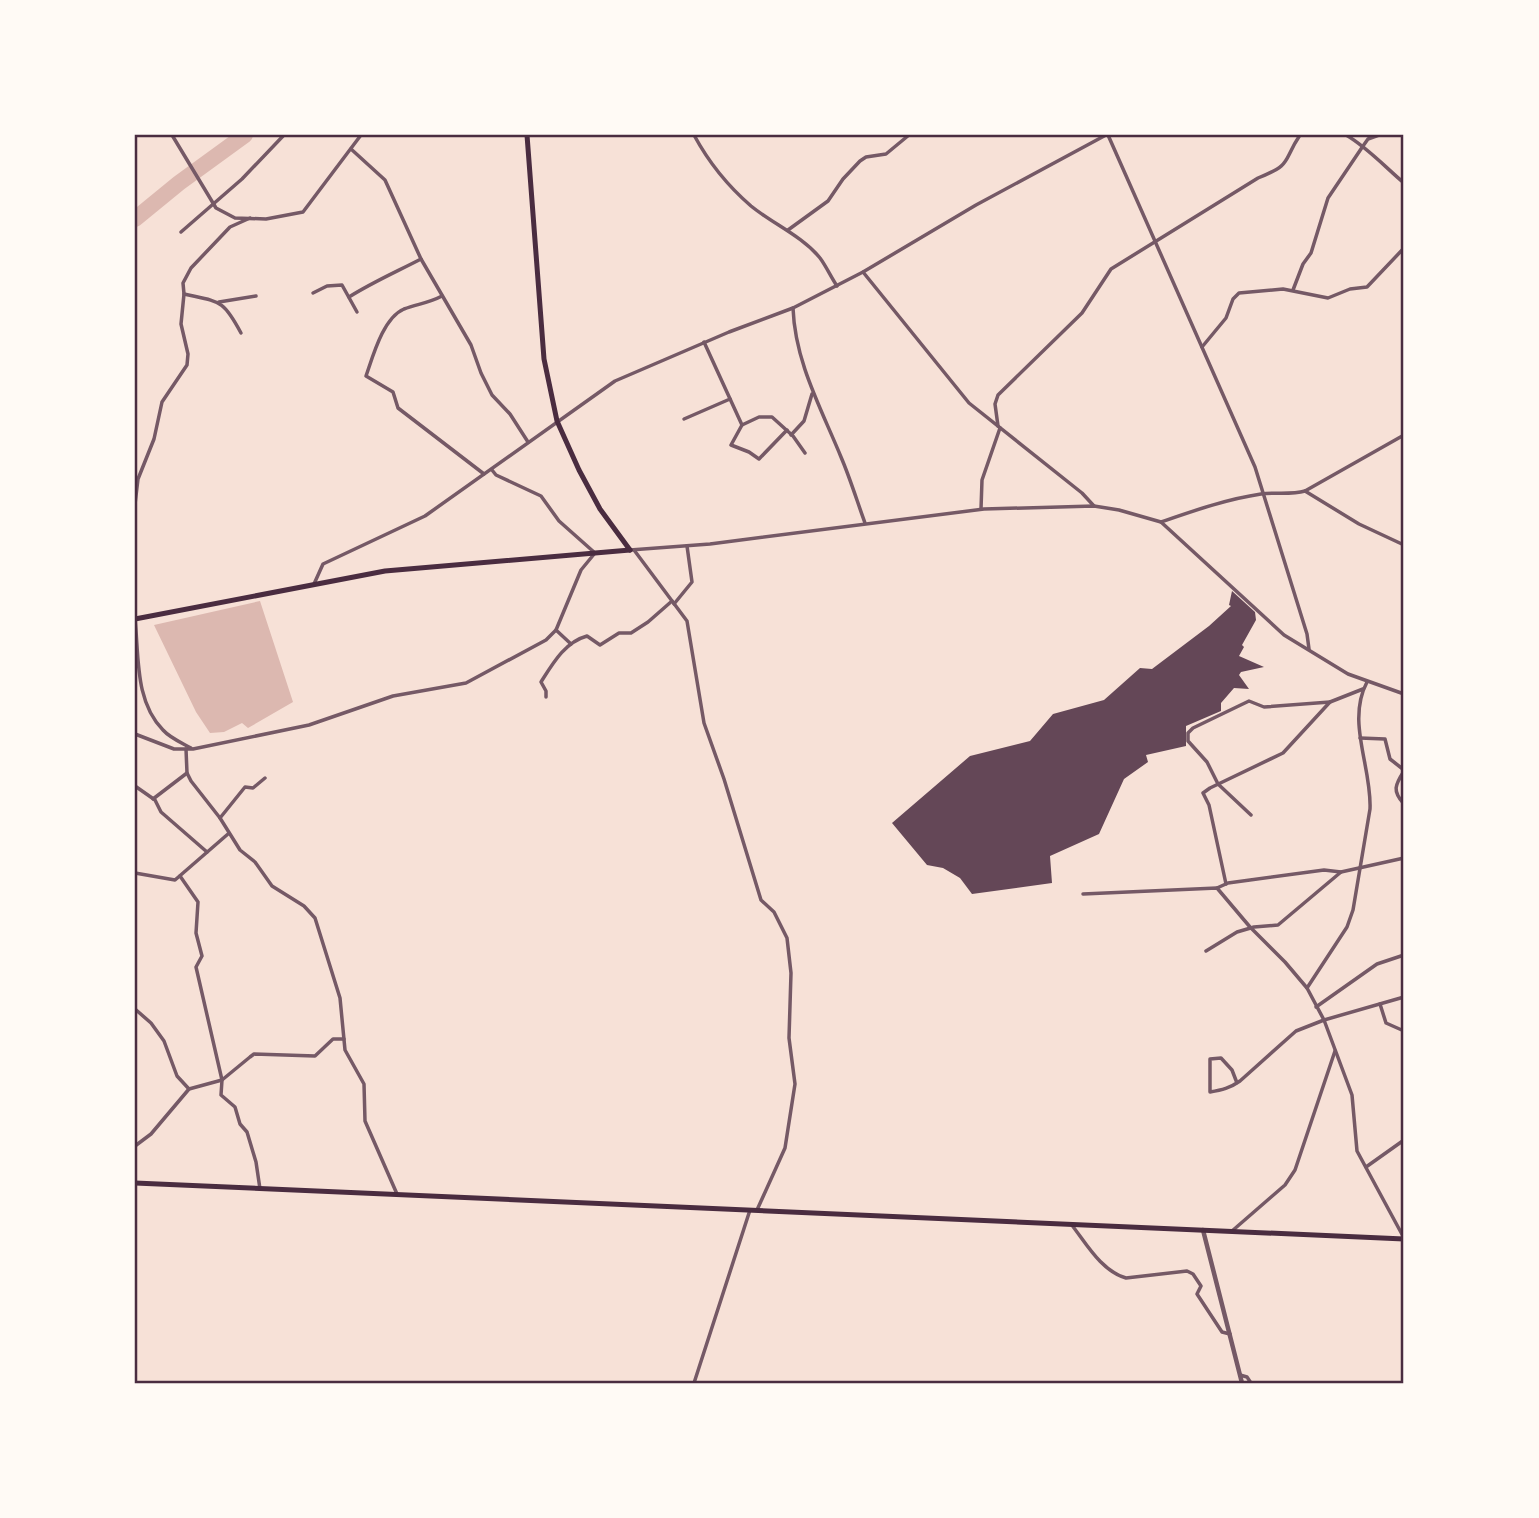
<svg xmlns="http://www.w3.org/2000/svg" width="1539" height="1518" viewBox="0 0 1539 1518" font-family="Karla,sans-serif">
<style>
.water{fill:#dcb8b0}
.lines{fill:none;stroke-linecap:round;stroke-linejoin:round}
.river{stroke:#dcb8b0;stroke-width:16}
.building{fill:#644757}
.minor{stroke:#755966;stroke-width:3.5}
.tertiary{stroke:#755966;stroke-width:4.5}
.secondary{stroke:#4a2c40;stroke-width:5}
.neatline{fill:none;stroke:#4a2c40;stroke-width:2.5}
</style>
<rect width="100%" height="100%" fill="#f7e1d7"/>
<path class="water" d="M260 601 293 702 248 728 242 723 224 732 210 733 196 712 154 625Z"/>
<g class="lines">
<path class="river" d="M135 219 179 183 245 135"/>
</g>
<path class="building" d="M1232 591 1255 612 1256 620 1242 645 1244 647 1239 656 1264 667 1241 672 1239 675 1249 689 1234 688 1221 703V711L1186 726V746L1146 755 1148 762 1124 779 1099 834 1050 856 1052 883 972 894 960 878 943 868 927 865 892 823 970 756 1030 741 1053 714 1104 700 1140 668 1152 669 1209 626 1231 606 1229 605Z"/>
<g class="lines">
<g class="minor">
<path d="M172 135 216 208 235 218 266 219 303 212 361 135"/>
<path d="M694 135C708 161 729 187 751 206 773 224 802 236 820 258 826 266 831 277 837 286"/>
<path d="M1108 135 1255 467 1307 634 1309 649"/>
<path d="M1346 135C1367 147 1385 167 1404 183"/>
<path d="M351 149 385 180 421 259 471 345 481 373 492 395 510 414 528 442"/>
<path d="M788 230 828 201 843 179 860 161 866 157 886 154 909 135"/>
<path d="M181 232 242 179 284 135"/>
<path d="M863 272 969 403 1082 493 1094 506"/>
<path d="M1293 290 1303 264 1311 253 1328 198 1363 146 1368 139 1379 135"/>
<path d="M313 293 327 286 342 285 357 312"/>
<path d="M184 294C220 302 223 299 241 333"/>
<path d="M442 296C429 303 417 304 404 309 383 318 373 356 366 376L393 392 398 408 484 474"/>
<path d="M349 297C373 282 396 272 421 259"/>
<path d="M219 302 256 296"/>
<path d="M793 308C795 362 821 408 841 457 850 478 857 501 865 523"/>
<path d="M704 342 742 425 759 417H772L793 436 805 453"/>
<path d="M1202 347 1226 318 1233 299 1239 293 1283 289 1328 298 1350 289 1367 287 1404 248"/>
<path d="M684 419 730 399"/>
<path d="M742 425 731 445 749 452 759 459 787 430"/>
<path d="M998 426 995 404 998 395 1082 313 1111 269 1258 178C1293 164 1282 162 1300 135"/>
<path d="M791 435 804 421 812 394"/>
<path d="M1305 491 1359 524 1404 545"/>
<path d="M135 504 138 479 154 439 162 402 187 365 188 354 181 324 184 294 183 283 191 268 230 227 250 218"/>
<path d="M981 509 982 480 1000 428"/>
<path d="M1161 522C1193 511 1227 499 1261 494 1276 492 1291 495 1305 491L1404 435"/>
<path d="M630 550 710 544 984 509 1094 506 1119 510 1161 522 1284 635 1348 674 1404 694"/>
<path d="M634 550 687 621 704 723 724 779 761 900 774 912 787 938 791 973 789 1038 795 1084 785 1148 757 1210"/>
<path d="M314 584 323 564 425 516 615 381 729 332 793 308 863 272 976 205 1106 135"/>
<path d="M674 604 692 582 687 546"/>
<path d="M135 619C139 657 135 702 163 730 170 738 182 743 191 748"/>
<path d="M556 630 571 644"/>
<path d="M546 697V691L541 682C553 663 565 642 587 636L600 645 619 633H631L648 622 672 601"/>
<path d="M135 734 174 749H193L309 725 393 696 466 683 546 640 556 630 581 570 595 553 559 521 541 496 496 475 492 470"/>
<path d="M1360 738 1385 739 1390 759 1404 770"/>
<path d="M186 749 187 773 191 781 220 818 240 850 255 862 272 886 304 906 315 918 340 998 345 1050 364 1084 365 1121 397 1194"/>
<path d="M1404 771C1395 785 1392 791 1404 804"/>
<path d="M135 786 155 800 161 812 207 852"/>
<path d="M153 799 187 773"/>
<path d="M1251 815 1218 784 1207 762 1188 741V733L1193 728 1249 701 1264 707 1330 702"/>
<path d="M220 818 245 787 253 788 265 778"/>
<path d="M135 873 175 880 228 834"/>
<path d="M180 876 198 902 196 933 202 956 196 967 222 1080 221 1095 235 1107 240 1124 247 1132 256 1162 260 1189"/>
<path d="M1226 884 1209 805 1203 793 1210 788 1283 753 1330 702 1363 689"/>
<path d="M1217 888 1228 883 1324 870 1341 872 1404 858"/>
<path d="M1083 894 1217 888 1250 927 1285 962 1307 988 1324 1020 1352 1095 1357 1151 1404 1238"/>
<path d="M1206 951 1237 932 1254 927 1278 925 1341 872"/>
<path d="M1307 988 1347 927 1353 910 1370 809C1372 767 1346 722 1367 682"/>
<path d="M1380 1004 1386 1023 1404 1031"/>
<path d="M1316 1007 1377 964 1404 955"/>
<path d="M135 1009 151 1023 164 1041 177 1076 189 1089"/>
<path d="M1237 1083 1232 1070 1221 1058 1210 1059V1092C1222 1090 1230 1088 1240 1081L1296 1031 1324 1020 1404 997"/>
<path d="M135 1146 151 1134 189 1089 222 1080 250 1057 254 1054 315 1056 333 1039H344"/>
<path d="M1366 1167 1404 1140"/>
<path d="M1071 1224C1086 1243 1101 1271 1126 1278L1187 1271 1193 1274 1201 1286 1197 1294 1222 1332 1230 1334"/>
<path d="M1232 1231 1285 1185 1295 1170 1335 1051"/>
<path d="M1240 1375 1247 1377 1251 1383"/>
<path d="M694 1383 750 1210"/>
</g>
<path class="tertiary" d="M1203 1230 1242 1383"/>
<g class="secondary">
<path d="M527 135 544 359 557 421 579 470 600 509 630 550"/>
<path d="M135 619 385 571 630 550"/>
<path d="M135 1183 1404 1239"/>
</g>
</g>
<rect width="1539" height="1518" fill="none" stroke="#fffaf5" stroke-width="273"/>
<rect x="136" y="136" width="1266" height="1246" class="neatline"/>
</svg>
